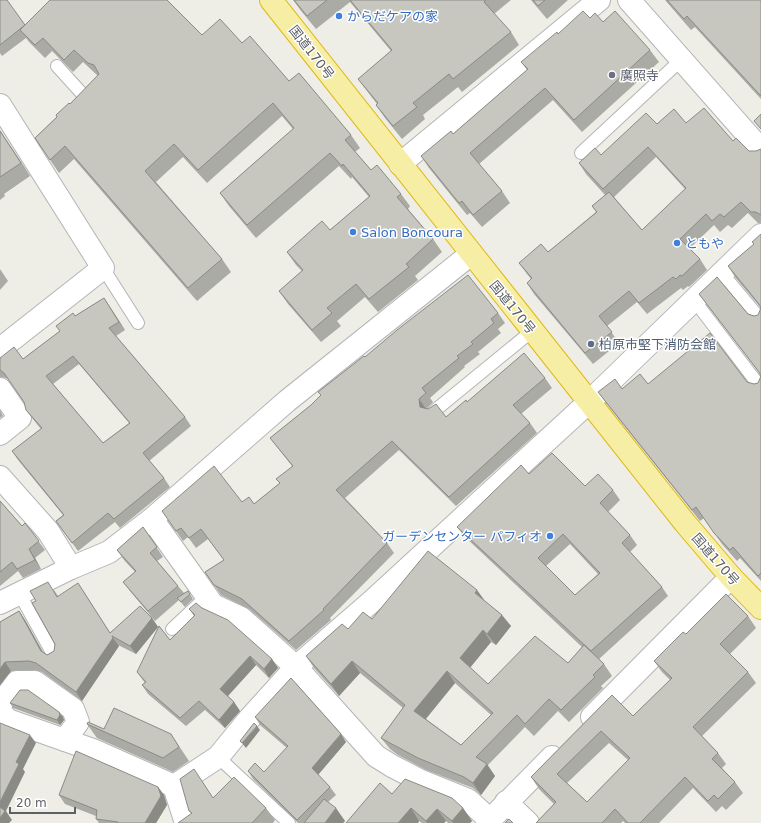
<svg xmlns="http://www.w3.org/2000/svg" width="761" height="823" viewBox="0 0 761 823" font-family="'DejaVu Sans','Noto Sans JP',sans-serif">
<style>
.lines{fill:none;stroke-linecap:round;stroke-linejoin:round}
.service-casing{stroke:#b3b5b9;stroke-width:14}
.minor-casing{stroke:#b3b5b9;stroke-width:24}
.secondary-casing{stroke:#b4b7bc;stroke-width:24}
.trunk-casing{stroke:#e0b814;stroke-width:24}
.service{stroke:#fff;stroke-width:12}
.minor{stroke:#fff;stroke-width:22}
.secondary{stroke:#fff;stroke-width:22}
.trunk{stroke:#f6eea4;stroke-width:22}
.wall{fill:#ababa5;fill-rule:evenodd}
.shaded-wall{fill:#8b8b86}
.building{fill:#c7c7c0;stroke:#8b8b86;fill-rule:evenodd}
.shop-dot{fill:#3f7fe0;stroke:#fff;stroke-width:1.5}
.worship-dot{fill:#6b7280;stroke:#fff;stroke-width:1.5}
.service-dot{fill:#5c6f8a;stroke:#fff;stroke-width:1.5}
.labels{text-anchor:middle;stroke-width:3;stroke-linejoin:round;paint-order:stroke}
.shop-label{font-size:13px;fill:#366cbe;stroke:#fff;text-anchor:start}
.street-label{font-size:13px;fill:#5d6065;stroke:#fff}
.worship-label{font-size:13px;fill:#5b616d;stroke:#fff;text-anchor:start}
.service-label{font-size:13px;fill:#4e5e75;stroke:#fff;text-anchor:start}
</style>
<rect width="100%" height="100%" fill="#eeede6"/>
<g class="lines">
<defs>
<g id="service">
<path d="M57 66 85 97"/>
<path d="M581 153 681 60"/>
<path d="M103 268 138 323"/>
<path d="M722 273 761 320"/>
<path d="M694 300 761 388"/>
<path d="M433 412 532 331"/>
<path d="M19 593 54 656"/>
<path d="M172 629 207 596"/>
<path d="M218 757 289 823"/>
</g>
<g id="minor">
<path d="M629 0 761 150"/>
<path d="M0 105 103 268 0 349"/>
<path d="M400 164 599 0"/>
<path d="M0 389 20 418 0 434"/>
<path d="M0 477 48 531 71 568"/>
<path d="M152 519 213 605 241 618 296 667 376 756 392 766 421 781 468 800 490 820"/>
<path d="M0 603 71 568 109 552 152 519 287 401 471 254"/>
<path d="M0 705 17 682H35L73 709 78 722 65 740"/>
<path d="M0 712 8 720 93 750 174 786 186 823"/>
<path d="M592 717 731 577"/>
<path d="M174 786 218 757 250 718 296 667 371 602 589 402"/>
<path d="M506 802 528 823"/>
<path d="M487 823 552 757"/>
</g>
<path id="secondary" d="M589 402 761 235"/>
<path id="trunk" d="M271 0 685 523 731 577 761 608"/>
</defs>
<use href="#service" class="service-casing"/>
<use href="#minor" class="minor-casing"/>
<use href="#secondary" class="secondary-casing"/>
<use href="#trunk" class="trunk-casing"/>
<use href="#service" class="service"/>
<use href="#minor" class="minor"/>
<use href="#secondary" class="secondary"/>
<use href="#trunk" class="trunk"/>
</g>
<g class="wall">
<path d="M0 0 25 25 202 35 242 43 289 81 351 135 360 148 355 152 371 170 401 194 410 206 408 209 433 239 442 252 415 276 418 280 378 312 365 297 337 321 341 326 321 342 288 304 279 291 302 271 296 265 287 252 330 230 369 197 352 177 351 179 339 166 256 238 229 206 220 193 293 129 282 116 207 183 183 157 156 182 222 259 231 272 197 301 74 159 59 173 35 138 70 104 98 76 83 62 73 72 52 51 45 58 29 42 26 38 2 56 0 53Z"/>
<path d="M293 0H511L494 14 511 32 519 45 462 92 458 87 423 115 425 119 402 139 385 118 376 105 377 104 367 91 358 79 391 51 350 2 316 29 302 12Z"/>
<path d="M531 0H568L547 19Z"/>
<path d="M665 0H761V99L695 27 691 30Z"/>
<path d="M590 18 603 22 650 50 659 62 582 132 553 100 479 164 502 191 510 203 482 227 470 213 467 215 429 168 421 156 453 134 527 70 521 62 558 34Z"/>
<path d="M686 123 733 141 749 151H756L761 149V223H758L748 213 732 228 728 225 720 232 714 225 689 249 700 259 707 270 689 287 688 286 683 290 681 288 647 314 637 302 607 326 619 343 593 364 534 294 527 283 531 279 527 274 519 263 548 252 596 212 592 206 605 195 586 174 579 163 601 155 657 124ZM656 157 685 189 642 230 614 197Z"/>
<path d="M0 130 30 176 4 194 5 196 0 200Z"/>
<path d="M761 234V581L740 558 737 561 722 544 704 518 700 521 606 403 598 392 622 389 648 384 747 382 754 384 758 383 761 376 760 374 699 294 754 316 758 315 761 308 735 277 728 266 754 244Z"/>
<path d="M0 269 8 281 0 290Z"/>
<path d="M104 298 125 330 116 336 185 417 191 426 149 461 164 478 170 487 120 528 115 522 78 551 56 521 63 515 18 460 12 451 41 429 32 418 26 410 24 402 10 381 6 378 0 377V358L23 359 60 331 75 316ZM79 364 129 423 103 443 53 384Z"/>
<path d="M498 313 505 323 498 329 501 333 478 352 480 354 464 366 465 367 430 398 433 402 426 409 446 417 467 402 545 378 552 388 521 414 530 423 537 433 456 506 399 450 345 498 387 543 394 553 330 618 331 620 296 650 249 609 221 595 205 572 224 560 208 539 196 548 188 537 183 541 162 511 242 502 254 504 280 483 292 466 277 447 270 438 311 405 321 395 318 392 365 357Z"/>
<path d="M0 410 3 416 0 418Z"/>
<path d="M529 474 585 486 613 490 620 500 608 512 630 535 637 545 630 552 662 587 668 596 599 659 604 664 612 676 601 686 603 688 569 722 558 711 534 736 525 727 487 766 495 776 481 795 473 788 426 770 398 755 390 749 381 738 403 708 360 673 339 696 314 668 306 656 348 629 372 619 485 601 511 626 496 645 491 642 470 668 488 684 568 663 582 647 464 536 457 527ZM570 544 598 574 575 595 546 566ZM455 683 491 715 461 745 426 719Z"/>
<path d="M0 501 22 526 25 523 45 550 35 558 41 569 23 578 18 571 0 586Z"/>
<path d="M143 527 163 557 157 561 178 586 184 593 188 591 193 599 185 607 179 600 155 621 130 591 123 582 135 572 124 560 117 550Z"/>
<path d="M54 590 58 596 84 592 110 633 152 618 158 627 136 654 118 645 119 646 82 701 42 672 35 670 11 671 0 685V622L19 611 25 620 43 652 47 655 54 651 55 644Z"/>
<path d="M202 608 272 659 278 668 269 678 256 665 228 696 234 702 240 711 225 728 205 710 186 726 148 694 142 685 145 683 137 672 194 616 189 609Z"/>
<path d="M748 616 756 628 730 654 748 672 756 683 702 736 718 753 726 764 722 768 735 782 743 793 726 810 722 806 716 812 693 788 659 823H625L623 821 621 823H536L554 804 539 789 531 777 612 695 633 716 670 680 662 672 654 661 686 634ZM609 743 628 760 587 802 567 783Z"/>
<path d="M10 703 59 712 63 717 64 720 60 725 13 708Z"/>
<path d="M255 717 346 742 318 775 330 787 336 795 328 802 345 821 343 823H298L253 779 248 771 264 772 287 748 260 725Z"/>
<path d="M87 724 104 729 171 734 189 761 173 772 97 738Z"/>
<path d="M158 787 164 795 167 805 156 823H99L96 819V816L65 804 59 795Z"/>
<path d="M392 794 463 808 472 821 470 823H448L446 821 444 823H422L419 821 418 823H346Z"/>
<path d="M213 798 266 808 275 820 273 823H178L192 814 189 811Z"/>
</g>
<g class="shaded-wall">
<path d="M0 130 30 176 21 163Z"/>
<path d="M104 298 110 307 125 330 119 322Z"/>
<path d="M419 399 426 409 420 407Z"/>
<path d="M29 549 35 558 41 569 35 560Z"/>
<path d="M477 590 485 601 475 593Z"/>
<path d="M19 611 25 620 47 660 41 651Z"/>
<path d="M502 615 511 626 496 645 487 634Z"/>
<path d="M152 618 158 627 136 654 130 646Z"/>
<path d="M483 630 491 642 468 670 460 658Z"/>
<path d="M113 638 119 646 82 701 76 692Z"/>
<path d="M250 656 256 665 226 698 220 689Z"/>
<path d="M272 659 278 668 269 678 264 669Z"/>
<path d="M352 661 360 673 339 696 331 684Z"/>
<path d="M5 662 11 671 0 685V669Z"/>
<path d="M447 671 455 683 423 722 414 711Z"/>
<path d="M234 702 240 711 225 728 219 720Z"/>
<path d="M59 712 63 717 64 720 60 725 57 720Z"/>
<path d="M257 726 260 730 246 748 242 743Z"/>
<path d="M341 734 346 742 317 776 312 768Z"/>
<path d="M30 735 36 743 23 769 25 772 6 811 12 820 9 823H0V802L16 762Z"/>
<path d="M487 764 495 776 481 795 473 783Z"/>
<path d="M158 787 164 795 167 805 156 823H145Z"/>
<path d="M336 808 345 821 343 823H325Z"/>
<path d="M411 808 419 821 418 823H398Z"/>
<path d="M463 808 472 821 470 823H453L452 821Z"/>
<path d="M437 809 446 821 444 823H427L426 821Z"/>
</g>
<g class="building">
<path d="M0 0H7L25 25 0 45Z"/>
<path d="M50 0H167L202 35 220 19 242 43 250 36 289 81 299 73 351 135 345 140 371 170 377 165 401 194 397 197 433 239 406 264 409 267 369 299 356 284 327 308 332 313 312 330 279 291 303 270 287 252 322 221 330 230 370 196 343 164 342 166 330 153 247 225 220 193 294 128 273 103 198 170 174 144 145 171 222 259 188 288 65 146 50 160 35 138 57 117 56 115 69 103 70 104 99 74 94 65 88 63 74 50 64 60 43 38 35 45 20 30Z"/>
<path d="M294 0H327L307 16Z"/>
<path d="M350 0H486L484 2 511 32 453 79 449 74 413 103 417 107 393 126 376 105 378 103 358 79 392 50Z"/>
<path d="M533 0H545L538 6Z"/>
<path d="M667 0H761V96L687 16 684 19Z"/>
<path d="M583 11 590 18 595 13 603 22 615 11 650 50 574 120 545 88 470 153 502 191 473 215 462 201 459 203 421 156 451 131 453 134 528 69 521 62 557 32 558 34Z"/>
<path d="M704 108 733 141 736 138 749 151H756L761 149V215L756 212H751L741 202 724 217 720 214 712 221 706 214 680 239 700 259 682 276 680 275 676 279 673 277 639 303 629 291 599 316 612 332 585 353 527 283 532 278 519 263 541 244 548 252 597 212 592 206 609 192 642 230 686 188 648 147 603 189 579 163 595 148 601 155 646 113 657 124 674 109 686 123Z"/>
<path d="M761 114V129L754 121Z"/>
<path d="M0 131 21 163 0 177Z"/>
<path d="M761 234V573L758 576 733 547 730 550 714 533 696 507 692 510 598 392 615 379 622 389 640 374 648 384 710 333 747 382 754 384 758 383 761 376 759 372 699 294 717 277 748 314 754 316 758 315 761 308 759 304 728 266 754 244 752 242Z"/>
<path d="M468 275 498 313 491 319 494 323 471 342 473 344 457 356 459 358 422 388 426 393 419 399 420 407 428 409 436 404 446 417 466 400 467 402 524 353 545 378 513 405 530 423 449 497 392 441 336 490 387 543 323 609 324 610 289 641 242 599 214 585 205 572 224 560 201 529 189 538 181 528 176 531 162 511 214 466 242 502 249 497 254 504 280 483 276 479 293 466 270 438 311 405 321 395 318 392 364 356 365 357 397 330Z"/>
<path d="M104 298 119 322 109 328 185 417 143 453 164 478 114 519 108 513 72 543 56 521 64 515 12 451 42 428 26 410 24 402 4 373 0 370V358L14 347 23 359 60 331 56 326 73 313 75 316ZM73 356 130 423 103 443 46 376Z"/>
<path d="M552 453 585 486 598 474 613 490 600 503 630 535 622 543 662 587 591 651 457 527 521 465 529 474ZM563 534 600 573 575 595 538 558Z"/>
<path d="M0 501 22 526 25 523 39 541 29 549 35 560 17 569 12 562 0 572Z"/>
<path d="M143 527 157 547 150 553 178 586 148 611 123 582 136 571 117 550Z"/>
<path d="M428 551 477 590 475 593 502 615 487 634 483 630 460 658 488 684 535 636 568 663 584 645 604 664 593 675 595 677 561 710 549 699 525 724 517 715 476 757 487 764 473 783 464 777 418 758 390 743 381 738 405 705 352 661 331 684 306 656 342 624 348 629 363 612 372 619ZM447 671 493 713 461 745 414 711Z"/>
<path d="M48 582 57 597 78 583 110 633 140 606 152 618 130 646 112 636 113 638 76 692 36 663 29 661 5 662 0 669V622L19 611 41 651 47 655 54 651 55 644 32 603 36 601 30 591Z"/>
<path d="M188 591 190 594 181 602 177 598Z"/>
<path d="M726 594 748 616 720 644 748 672 693 727 718 753 712 759 735 782 718 799 714 795 708 801 685 777 640 823H628L615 809 602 823H536L556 802 531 777 612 695 633 716 672 678 654 661 683 632 686 634ZM601 731 630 758 587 802 557 774Z"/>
<path d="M196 603 202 608 228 620 272 659 264 669 250 656 220 689 234 702 219 720 199 701 180 718 142 685 146 682 137 672 159 626 170 640 195 615 189 609Z"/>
<path d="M291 678 341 734 312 768 330 787 297 820 248 771 255 763 264 772 288 746 255 717Z"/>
<path d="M20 690H28L59 712 60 715 57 720 10 703Z"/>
<path d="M114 708 171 734 179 747 163 758 87 724 88 722 104 729Z"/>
<path d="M0 723 30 735 16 762 19 764 0 802Z"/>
<path d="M254 723 257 726 242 743 240 741Z"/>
<path d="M76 751 158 787 161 796 145 823H117L118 822 96 819 97 810 59 795Z"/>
<path d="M194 769 213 798 234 777 266 808 252 823H178L192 813 189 811 180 779Z"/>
<path d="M405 779 452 798 463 808 452 821 437 809 426 821 411 808 398 823H346L380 783 392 794Z"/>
<path d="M324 799 336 808 325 823H304Z"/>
<path d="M0 807 5 811 0 818Z"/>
<path d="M509 819 513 823H505Z"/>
</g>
<g class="shop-dot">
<circle cx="339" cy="16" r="4"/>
<circle cx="353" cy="232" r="4"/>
<circle cx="677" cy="243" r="4"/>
<circle cx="550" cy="536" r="4"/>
</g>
<circle class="worship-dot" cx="612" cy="75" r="4"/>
<circle class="service-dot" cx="591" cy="344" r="4"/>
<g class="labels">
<g class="shop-label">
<text x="347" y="21">からだケアの家</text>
<text x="361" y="237">Salon Boncoura</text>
<text x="685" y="248">ともや</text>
<text x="542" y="541" text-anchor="end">ガーデンセンター パフィオ</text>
</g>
<g class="street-label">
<text transform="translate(312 52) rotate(52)" y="5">国道170号</text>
<text transform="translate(513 307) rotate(51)" y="5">国道170号</text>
<text transform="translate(716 559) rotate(49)" y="5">国道170号</text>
</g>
<g class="worship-label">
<text x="620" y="80">廣照寺</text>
</g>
<g class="service-label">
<text x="599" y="349">柏原市堅下消防会館</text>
</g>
</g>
<path d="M10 807v6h65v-6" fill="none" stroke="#5d6065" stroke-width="2"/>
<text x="16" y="807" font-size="12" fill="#5d6065" stroke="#ffffff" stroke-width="3" paint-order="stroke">20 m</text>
</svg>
